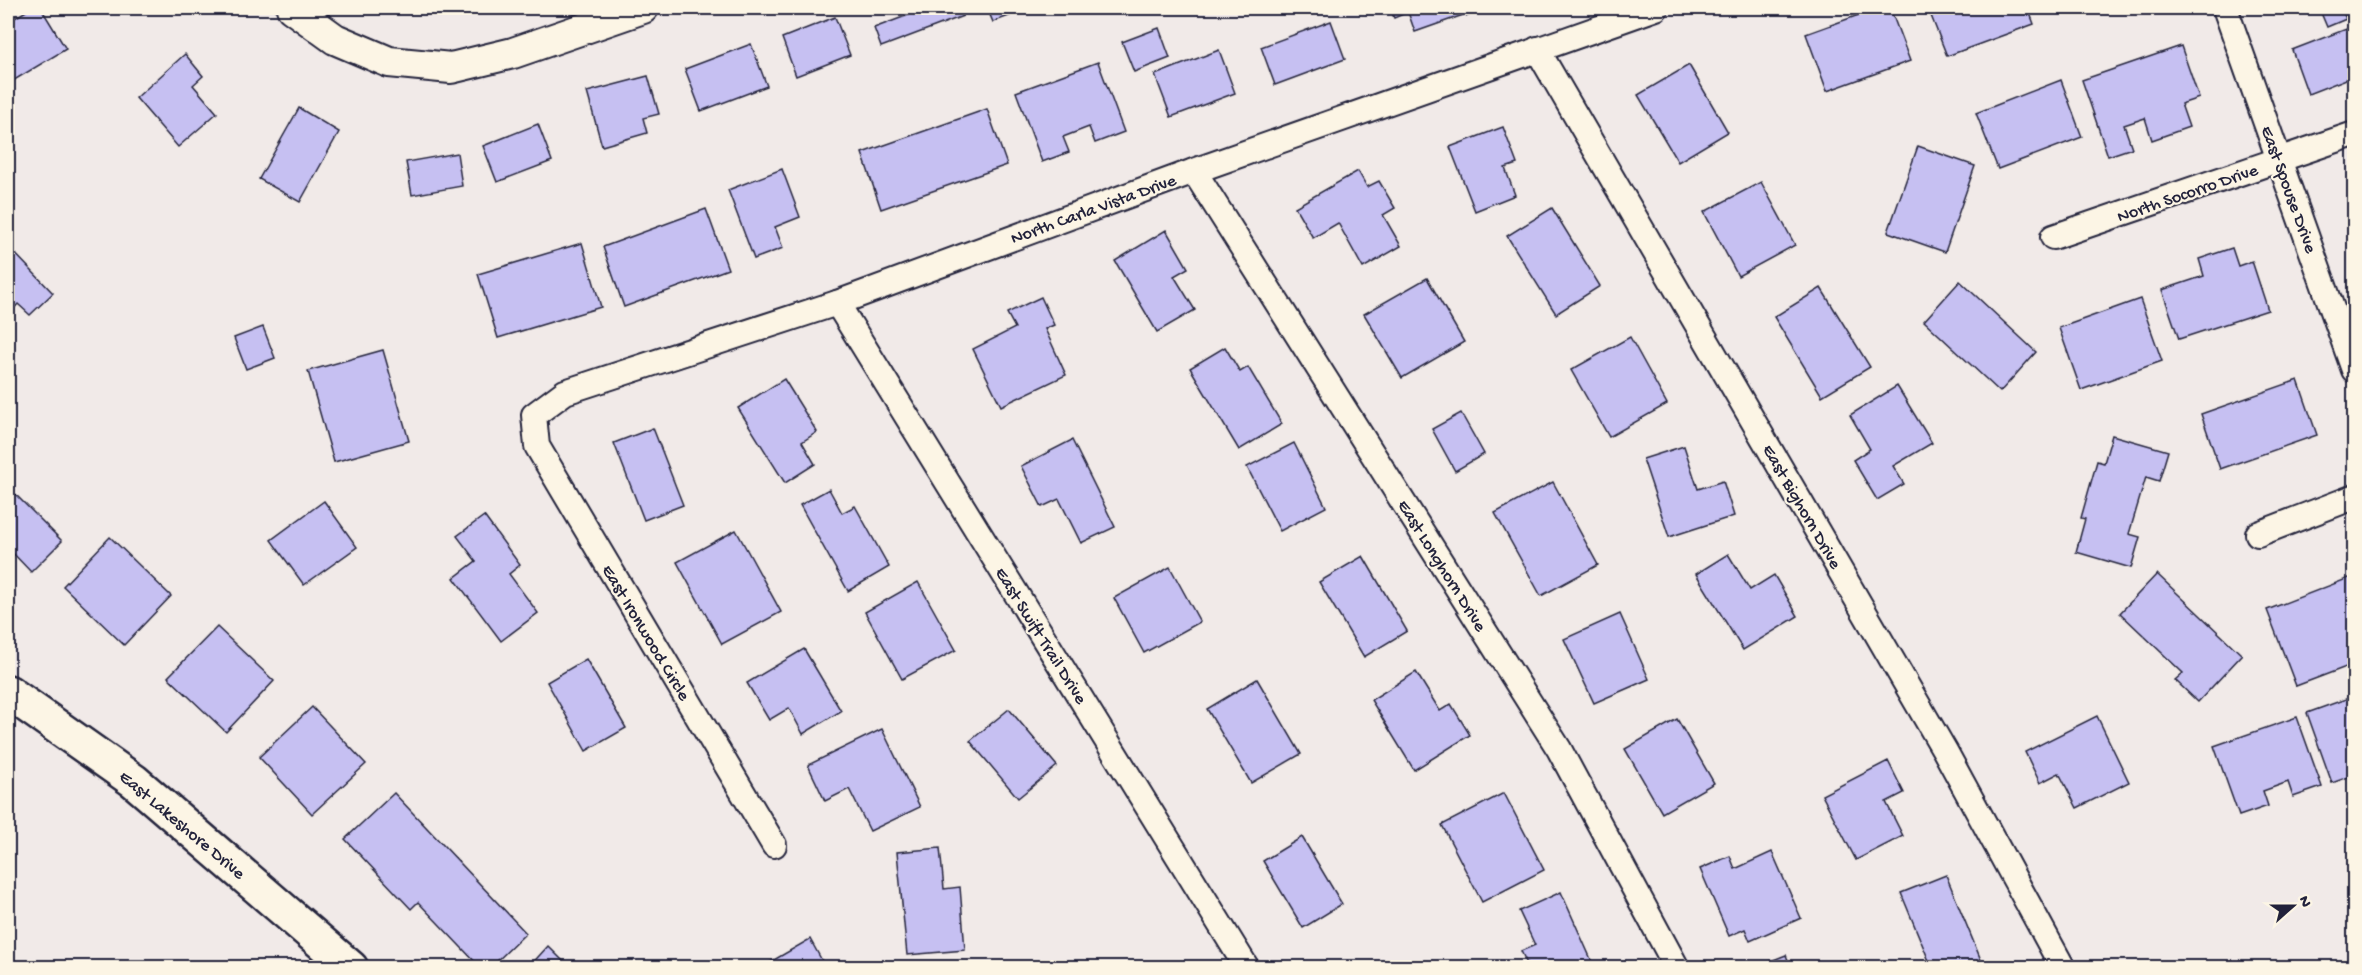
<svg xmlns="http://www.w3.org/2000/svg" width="2362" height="975" viewBox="0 0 2362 975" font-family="'Gochi Hand',sans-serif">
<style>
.building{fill:#c6c0f2;stroke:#22223b;stroke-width:1.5}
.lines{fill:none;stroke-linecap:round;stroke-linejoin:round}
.minor-casing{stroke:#22223b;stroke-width:28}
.tertiary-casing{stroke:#22223b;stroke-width:34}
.secondary-casing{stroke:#22223b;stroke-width:38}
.minor{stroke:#fcf5e5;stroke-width:24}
.tertiary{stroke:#fcf5e5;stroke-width:30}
.secondary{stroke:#fcf5e5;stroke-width:33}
.labels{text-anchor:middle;stroke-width:4.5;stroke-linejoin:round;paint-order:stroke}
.street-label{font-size:18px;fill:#22223b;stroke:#fcf5e5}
</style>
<rect width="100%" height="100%" fill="#f1eae8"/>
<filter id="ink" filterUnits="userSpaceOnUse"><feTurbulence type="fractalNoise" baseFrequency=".0167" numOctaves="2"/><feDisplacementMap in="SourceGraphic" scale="12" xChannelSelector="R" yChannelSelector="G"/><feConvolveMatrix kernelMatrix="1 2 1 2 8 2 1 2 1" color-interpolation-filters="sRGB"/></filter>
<g filter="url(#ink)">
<g class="building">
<path d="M31 8H41L66 49 11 82 8 76V22Z"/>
<path d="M927 8H960L963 16 881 47 874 28Z"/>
<path d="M987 8H1030L993 22Z"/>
<path d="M1390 8H1492L1467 16 1466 14 1415 32 1408 12 1394 18Z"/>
<path d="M1878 8H1890L1910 61 1827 91 1806 34Z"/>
<path d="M1928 8H2028L2034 24 1947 56Z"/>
<path d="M2319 8H2341L2346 19 2327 27Z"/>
<path d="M835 17 850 55 796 76 782 38Z"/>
<path d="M1331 21 1345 59 1275 85 1261 47Z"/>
<path d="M2354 26V76L2308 94 2292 50Z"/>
<path d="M1159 28 1170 58 1134 72 1122 42Z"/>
<path d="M751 44 767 86 701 111 685 69Z"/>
<path d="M2181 46 2199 98 2181 104 2189 127 2152 140 2145 118 2124 125 2132 148 2108 156 2082 80Z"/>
<path d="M1219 50 1235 93 1171 117 1155 75Z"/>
<path d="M185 54 203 76 193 85 217 113 178 147 136 98Z"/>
<path d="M1098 62 1124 132 1095 143 1089 127 1063 137 1069 152 1042 162 1016 92Z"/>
<path d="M1689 65 1728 132 1678 162 1638 95Z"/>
<path d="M648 76 659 114 643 118 647 133 602 146 587 92Z"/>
<path d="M2061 80 2082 137 1998 169 1976 113Z"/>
<path d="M299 108 339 132 300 202 259 179Z"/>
<path d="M987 109 1007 165 881 209 862 153Z"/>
<path d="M538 124 552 161 497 182 483 146Z"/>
<path d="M1503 127 1517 164 1505 168 1515 195 1475 211 1450 147Z"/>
<path d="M1918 146 1975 166 1945 252 1888 232Z"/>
<path d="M457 153 462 186 412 195 406 162Z"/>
<path d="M782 169 800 217 775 227 783 248 754 259 728 190Z"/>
<path d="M1358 171 1367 187 1379 181 1395 208 1383 215 1401 246 1363 268 1338 223 1313 238 1295 207Z"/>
<path d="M1761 182 1795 245 1738 276 1704 212Z"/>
<path d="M1552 208 1600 286 1556 314 1507 236Z"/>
<path d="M706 209 728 269 624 307 603 247Z"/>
<path d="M1166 230 1188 268 1174 276 1195 310 1157 332 1115 261Z"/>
<path d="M582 243 601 307 498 338 478 274Z"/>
<path d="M8 246 53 293 30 315 18 304 8 315Z"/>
<path d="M2232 248 2238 266 2252 261 2268 310 2179 339 2162 290 2204 276 2199 259Z"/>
<path d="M1427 278 1464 342 1402 378 1364 314Z"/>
<path d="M1960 281 2036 352 2000 392 1924 321Z"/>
<path d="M1821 288 1870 367 1822 396 1774 317Z"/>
<path d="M1041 297 1054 325 1045 329 1066 375 1001 406 973 349 1015 328 1007 313Z"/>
<path d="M2140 299 2162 361 2081 390 2059 328Z"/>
<path d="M263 327 275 358 246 369 234 338Z"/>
<path d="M1630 337 1667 404 1609 437 1571 370Z"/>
<path d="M1225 347 1240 372 1248 367 1282 424 1239 450 1190 368Z"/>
<path d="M383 350 409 441 334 462 308 371Z"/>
<path d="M784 379 817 432 802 442 815 464 785 483 738 408Z"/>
<path d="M2298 380 2317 435 2220 469 2201 414Z"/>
<path d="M1897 386 1932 443 1893 466 1904 484 1877 500 1853 460 1870 449 1850 415Z"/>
<path d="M1461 413 1484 454 1455 471 1432 429Z"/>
<path d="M653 428 683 505 644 520 614 443Z"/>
<path d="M2112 435 2168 451 2159 481 2146 477 2129 534 2140 537 2131 568 2076 552 2085 519 2081 518 2097 461 2104 463Z"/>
<path d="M1072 440 1115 527 1081 543 1059 499 1042 507 1021 466Z"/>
<path d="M1294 443 1326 507 1280 531 1247 467Z"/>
<path d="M1684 446 1698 489 1723 481 1734 516 1669 537 1643 459Z"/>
<path d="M1553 482 1598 565 1541 596 1495 513Z"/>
<path d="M8 487 62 541 31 572 8 548Z"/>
<path d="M829 489 842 513 855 506 889 567 848 591 800 505Z"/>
<path d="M324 501 357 547 304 585 271 540Z"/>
<path d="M484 516 520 565 509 574 538 613 501 641 454 578 476 561 457 536Z"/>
<path d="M736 530 781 612 722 644 677 562Z"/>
<path d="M110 537 171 596 124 645 63 586Z"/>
<path d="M1728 554 1750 590 1774 575 1798 616 1743 650 1696 574Z"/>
<path d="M1363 556 1407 631 1364 657 1319 582Z"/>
<path d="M1170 567 1200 622 1144 653 1114 598Z"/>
<path d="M2157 574 2242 655 2198 702 2175 680 2183 673 2120 613Z"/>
<path d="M2354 576V664L2296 686 2267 610Z"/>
<path d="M918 582 956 650 902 679 865 612Z"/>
<path d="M1620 614 1649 679 1594 703 1564 639Z"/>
<path d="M217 627 274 681 226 732 168 677Z"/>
<path d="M804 649 841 711 803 734 789 708 769 720 747 683Z"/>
<path d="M586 659 626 728 586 751 547 682Z"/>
<path d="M1416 672 1440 711 1451 704 1470 735 1414 770 1371 700Z"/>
<path d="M1257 679 1301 754 1251 783 1207 709Z"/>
<path d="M2354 696V775L2332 783 2307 713Z"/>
<path d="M312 707 366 764 312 814 259 757Z"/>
<path d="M1009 709 1057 766 1018 798 970 741Z"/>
<path d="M2097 716 2129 782 2077 808 2059 773 2040 783 2025 752Z"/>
<path d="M2297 717 2322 787 2293 797 2288 782 2263 791 2268 806 2239 816 2214 746Z"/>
<path d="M1677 719 1714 783 1662 813 1625 749Z"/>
<path d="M882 729 920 807 870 831 849 789 825 801 808 765Z"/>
<path d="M1888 761 1904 793 1886 802 1903 836 1856 860 1822 795Z"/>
<path d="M394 793 526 933 490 968H481L418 902 411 909 345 839Z"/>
<path d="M1504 793 1544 870 1482 902 1442 825Z"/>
<path d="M1302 837 1342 904 1303 928 1263 861Z"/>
<path d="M940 848 944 889 960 887 965 950 907 955 897 852Z"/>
<path d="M1772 852 1801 918 1750 941 1745 929 1729 936 1700 869 1730 856 1735 869Z"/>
<path d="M1946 875 1983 965 1977 968H1932L1901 893Z"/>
<path d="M1561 892 1594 966 1529 968 1521 951 1535 945 1519 911Z"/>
<path d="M810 939 826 968H760Z"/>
<path d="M548 946 570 968H528Z"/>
<path d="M1786 955 1791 968H1753Z"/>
</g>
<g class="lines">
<defs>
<g id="minor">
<path d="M2225 8 2354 370"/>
<path d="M1537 49 1945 751 2063 968"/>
<path d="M1194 171 1559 749 1677 968"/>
<path d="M2053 237 2354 134"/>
<path d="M837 303 1247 968"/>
<path d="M2258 534 2354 497"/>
<path d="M774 845 537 446 534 415 565 392 837 303 1194 171 1656 8"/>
</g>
<path id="tertiary" d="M292 8 335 39 389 62 451 68 513 53 643 8"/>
<path id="secondary" d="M8 692 134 781 351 968"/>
</defs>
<use href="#minor" class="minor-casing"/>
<use href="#tertiary" class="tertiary-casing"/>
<use href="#secondary" class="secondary-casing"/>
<use href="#minor" class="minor"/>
<use href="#tertiary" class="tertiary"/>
<use href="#secondary" class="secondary"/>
</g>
</g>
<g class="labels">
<g class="street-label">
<text transform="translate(2290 189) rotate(70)" y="6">East Spouse Drive</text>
<text transform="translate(2187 192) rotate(-19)" y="6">North Socorro Drive</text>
<text transform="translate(1093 208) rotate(-20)" y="6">North Carla Vista Drive</text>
<text transform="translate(1803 506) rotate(60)" y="6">East Bighorn Drive</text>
<text transform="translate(1443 565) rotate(58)" y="6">East Longhorn Drive</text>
<text transform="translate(647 632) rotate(59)" y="6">East Ironwood Circle</text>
<text transform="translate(1042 635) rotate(58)" y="6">East Swift Trail Drive</text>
<text transform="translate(183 824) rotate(40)" y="6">East Lakeshore Drive</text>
</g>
</g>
<rect width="2362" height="975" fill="none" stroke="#fcf5e5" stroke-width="30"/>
<rect x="15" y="15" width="2332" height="945" fill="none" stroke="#22223b" stroke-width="2" filter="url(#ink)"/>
<g transform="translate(2293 906) rotate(69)" stroke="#fcf5e5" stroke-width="4.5" paint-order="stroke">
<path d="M0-4.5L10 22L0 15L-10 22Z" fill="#22223b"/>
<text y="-9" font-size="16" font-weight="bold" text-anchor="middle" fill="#22223b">N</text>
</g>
</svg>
